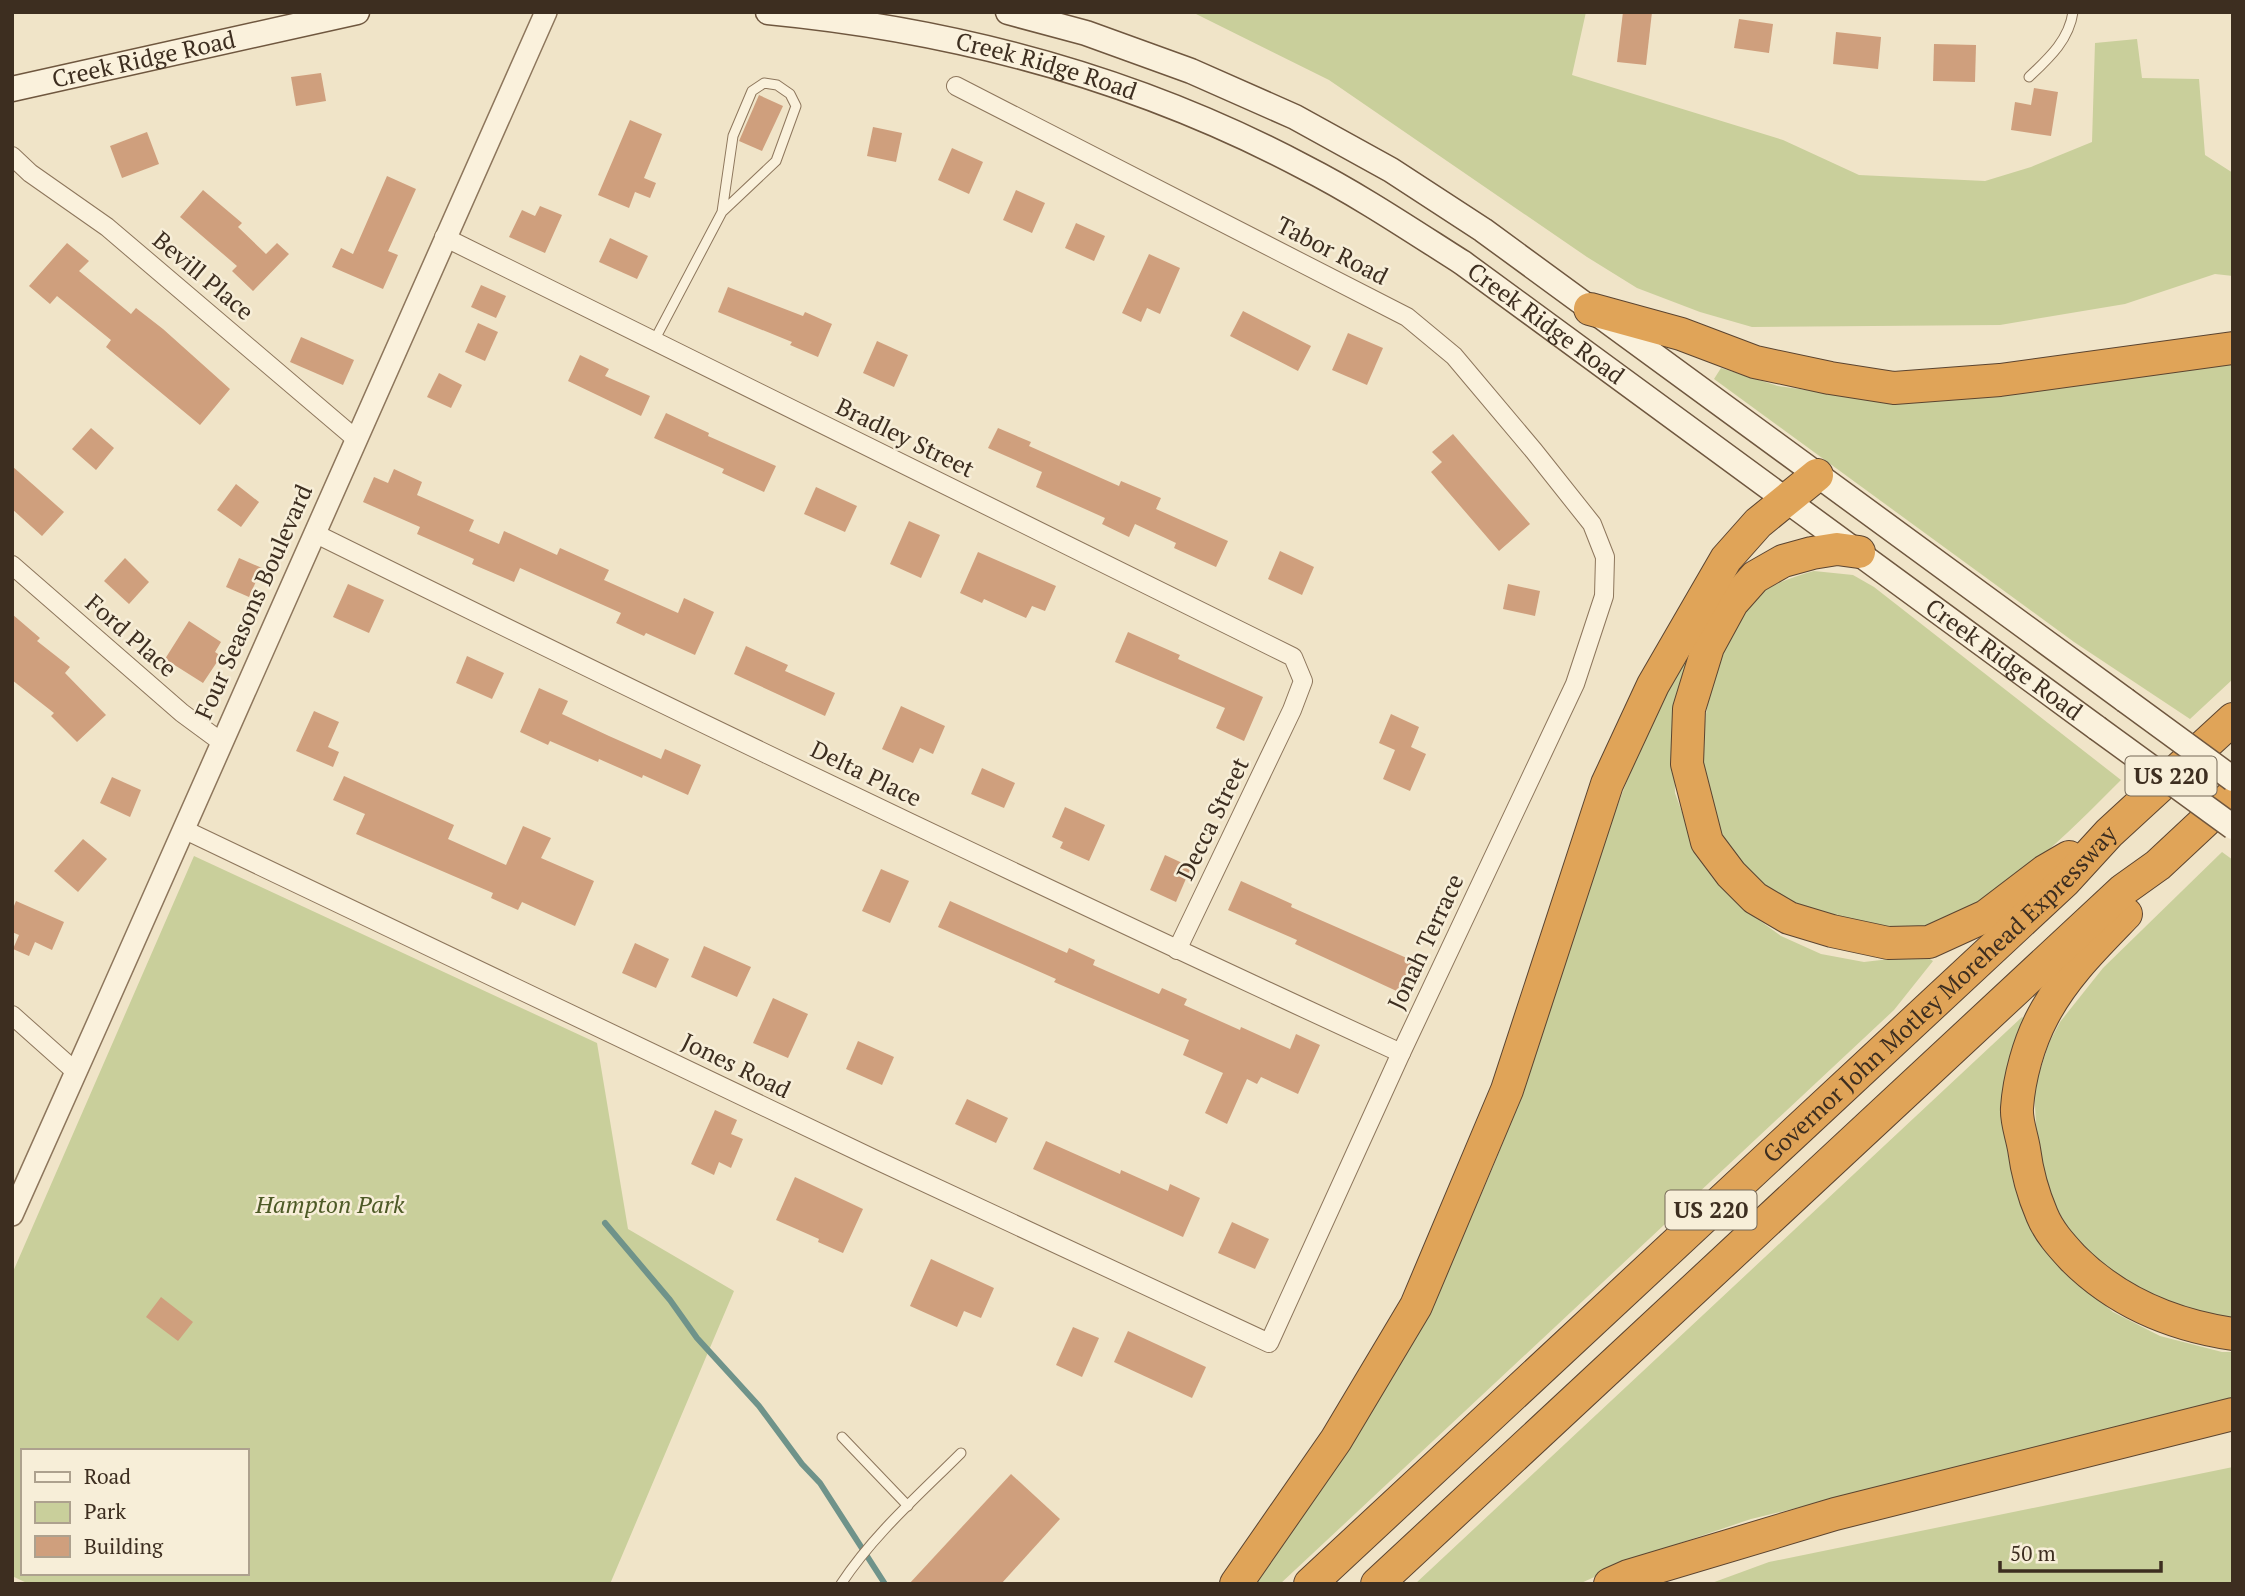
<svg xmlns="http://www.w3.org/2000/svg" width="2245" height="1596" viewBox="0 0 2245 1596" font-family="'PT Serif',serif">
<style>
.green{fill:#c9cf9b;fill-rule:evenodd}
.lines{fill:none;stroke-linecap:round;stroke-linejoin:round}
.stream{stroke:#6f938a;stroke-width:6}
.building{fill:#cf9f7d}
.service-casing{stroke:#8d765c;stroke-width:11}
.minor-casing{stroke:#8d765c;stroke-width:20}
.tertiary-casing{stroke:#8d765c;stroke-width:24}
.secondary-casing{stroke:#6f573f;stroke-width:27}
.motorway-casing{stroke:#5b4430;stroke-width:34}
.service{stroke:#faf1dc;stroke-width:9}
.minor{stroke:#faf1dc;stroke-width:18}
.tertiary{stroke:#faf1dc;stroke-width:21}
.secondary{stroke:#faf1dc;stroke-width:24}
.motorway{stroke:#e0a458;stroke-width:32}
.secondary-bridge-casing{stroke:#6f573f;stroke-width:27;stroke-linecap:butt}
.secondary-bridge{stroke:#faf1dc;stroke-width:24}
.labels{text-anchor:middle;stroke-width:5;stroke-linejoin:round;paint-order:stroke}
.shield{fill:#f7eed8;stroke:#756857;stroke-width:2}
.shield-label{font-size:23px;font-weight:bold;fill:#3d2e20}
.street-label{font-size:24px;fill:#3d2e20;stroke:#f7eed8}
.park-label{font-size:24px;font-style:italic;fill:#4d5a26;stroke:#f7eed8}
</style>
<rect width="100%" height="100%" fill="#f0e4c8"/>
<g class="green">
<path d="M1192 12H1586L1572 75 1783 140 1859 175 1985 181 2031 167 2092 142 2095 43 2137 39 2142 78 2199 79 2205 155 2233 173V276L2215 274 2125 304 2000 325 1752 327 1700 312 1637 288 1587 257 1329 80Z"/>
<path d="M2233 357V679L2190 719 2074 642 1714 379 1721 368 1778 386 1856 397Z"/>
<path d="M1814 571 1853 575 1874 587 2121 780C2072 829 1992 912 1924 928 1900 934 1875 929 1851 925 1839 923 1825 922 1814 919 1802 915 1789 903 1779 896 1770 890 1759 885 1752 878 1703 827 1694 757 1711 690 1718 659 1731 625 1753 600 1769 584 1793 577 1814 571Z"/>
<path d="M1709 614 1674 746 1675 793 1690 834 1712 877 1744 909 1781 936 1821 954 1864 962 1924 955 1933 961 1894 1010 1280 1584H1256C1359 1439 1453 1278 1515 1111 1559 995 1588 873 1636 759 1657 709 1684 661 1709 614Z"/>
<path d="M2222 852 2233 860V1320L2158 1302 2110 1275 2075 1240 2051 1198 2037 1141 2034 1089 2049 1043 2060 1022 2103 968Z"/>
<path d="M194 856 597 1043 628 1229 734 1291 610 1584H29L12 1576V1274ZM23 1451H247V1573H23Z"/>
<path d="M2022 1017 2029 1022 2004 1108 2008 1156 2023 1204 2074 1279 2113 1312 2160 1336 2222 1352H2233V1402L1751 1519 1636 1558 1579 1584H1415Z"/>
<path d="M2233 1467V1584H1709L1769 1562Z"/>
</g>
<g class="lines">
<path class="stream" d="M605 1223 670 1300 697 1338 759 1406 802 1464 820 1483 885 1584"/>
</g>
<g class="building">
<path d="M1623 12H1652L1646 65 1617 62Z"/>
<path d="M1739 19 1773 24 1769 53 1734 48Z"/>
<path d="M1836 32 1881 37 1878 69 1833 64Z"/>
<path d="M1934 44 1976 45 1975 82 1933 81Z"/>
<path d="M321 73 326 101 296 106 291 77Z"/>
<path d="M2034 88 2058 92 2051 136 2011 130 2015 102 2031 105Z"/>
<path d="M759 95 783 106 762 151 739 141Z"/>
<path d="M630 120 662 134 644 178 656 183 650 198 635 192 629 208 598 195Z"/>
<path d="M873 127 902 133 896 162 867 156Z"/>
<path d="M147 132 159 164 122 178 110 146Z"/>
<path d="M952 148 983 162 969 194 938 180Z"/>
<path d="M387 176 416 189 388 251 398 255 383 289 332 267 341 248 353 254Z"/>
<path d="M203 190 242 223 238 227 266 254 277 243 289 254 253 291 232 271 237 266 180 217Z"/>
<path d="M1016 190 1045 203 1032 233 1003 220Z"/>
<path d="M540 206 562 215 545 253 509 237 522 210 535 216Z"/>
<path d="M1076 223 1105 236 1094 261 1065 248Z"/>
<path d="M610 238 648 256 637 279 599 262Z"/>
<path d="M67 243 89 261 79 271 131 314 136 308 163 329 230 389 200 425 106 347 111 340 57 296 50 304 29 286Z"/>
<path d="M1149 254 1180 268 1160 314 1147 308 1141 322 1122 313Z"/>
<path d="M481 285 506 296 496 318 471 307Z"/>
<path d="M728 287 803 316 805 312 832 324 818 357 790 345 792 342 718 312Z"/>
<path d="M1243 311 1311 346 1298 371 1230 336Z"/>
<path d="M478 323 498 332 485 361 465 352Z"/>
<path d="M1348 333 1383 348 1367 385 1332 370Z"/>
<path d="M301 337 354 360 343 385 290 362Z"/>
<path d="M877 341 908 355 894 387 863 373Z"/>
<path d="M580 355 609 369 605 376 650 396 641 416 568 381Z"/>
<path d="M439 373 462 385 451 408 427 397Z"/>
<path d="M666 413 709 433 708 436 776 466 764 492 722 473 724 469 654 438Z"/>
<path d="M91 428 114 448 96 470 72 449Z"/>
<path d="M998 428 1031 442 1029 446 1119 486 1121 481 1161 498 1156 509 1228 541 1216 567 1174 548 1176 543 1135 524 1129 537 1102 524 1105 518 1036 487 1042 472 988 448Z"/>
<path d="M1453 434 1530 524 1499 551 1431 472 1442 462 1432 452Z"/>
<path d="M12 466 64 512 42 536 12 509Z"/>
<path d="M394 469 422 482 417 495 474 520 469 531 499 544 504 531 557 555 560 548 609 570 604 580 678 613 684 598 714 612 695 655 646 633 644 636 616 623 621 613 520 568 514 582 472 564 474 559 417 534 420 527 363 502 374 477 388 483Z"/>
<path d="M236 484 259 502 241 527 217 510Z"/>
<path d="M816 487 857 506 845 532 804 514Z"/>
<path d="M909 521 940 535 921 578 890 564Z"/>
<path d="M1280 551 1314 567 1302 595 1268 579Z"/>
<path d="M978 552 1056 586 1045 611 1032 606 1026 618 984 599 982 603 960 593Z"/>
<path d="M125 558 149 582 129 604 104 581Z"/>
<path d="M239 558 262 568 249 597 226 587Z"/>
<path d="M348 584 384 600 369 633 333 617Z"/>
<path d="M1508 584 1540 591 1535 616 1503 609Z"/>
<path d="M12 614 40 638 37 641 70 667 65 673 106 715 77 742 51 716 54 713 12 680Z"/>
<path d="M189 621 221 642 215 652 221 656 203 683 165 659Z"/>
<path d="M1128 632 1180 655 1178 659 1263 697 1244 741 1216 728 1225 708 1115 662Z"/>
<path d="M746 646 788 665 785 671 835 693 825 716 734 674Z"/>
<path d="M467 656 504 673 492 699 456 683Z"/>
<path d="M539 688 568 701 562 714 609 736 661 759 665 749 701 765 688 795 643 775 642 778 599 759 598 762 550 741 548 745 520 732Z"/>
<path d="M901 706 945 726 933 754 920 748 913 763 882 749Z"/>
<path d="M314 711 339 722 328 747 339 752 333 767 296 751Z"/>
<path d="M1391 714 1419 727 1411 747 1426 754 1410 791 1383 779 1395 750 1379 743Z"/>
<path d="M982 768 1015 783 1004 808 971 794Z"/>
<path d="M344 776 454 825 448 839 506 865 523 826 551 838 541 858 594 881 575 926 522 902 518 910 491 898 493 893 356 834 365 814 333 800Z"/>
<path d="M112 777 141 790 130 817 100 803Z"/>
<path d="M1065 807 1105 825 1089 861 1060 848 1063 842 1052 837Z"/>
<path d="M83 839 107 859 78 892 54 871Z"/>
<path d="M1165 855 1191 867 1176 902 1150 890Z"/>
<path d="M881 869 909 881 890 923 862 911Z"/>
<path d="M1241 881 1292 904 1291 907 1418 963 1403 994 1295 944 1297 940 1228 910Z"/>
<path d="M16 901 64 922 52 950 35 942 29 956 13 949 19 935 12 932V911Z"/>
<path d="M950 901 1067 953 1069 948 1095 960 1093 965 1159 994 1162 988 1187 999 1184 1005 1240 1030 1241 1027 1290 1049 1296 1034 1320 1045 1298 1094 1261 1077 1257 1084 1247 1079 1227 1124 1205 1113 1223 1073 1183 1055 1189 1040 1054 982 1056 979 938 927Z"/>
<path d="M635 943 669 959 656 988 622 973Z"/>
<path d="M704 946 751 967 737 997 691 977Z"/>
<path d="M773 998 808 1014 788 1058 753 1043Z"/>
<path d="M858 1041 894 1057 882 1085 846 1069Z"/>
<path d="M967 1099 1008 1118 996 1143 955 1124Z"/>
<path d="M715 1110 737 1120 731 1134 743 1139 731 1168 719 1162 714 1175 691 1164Z"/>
<path d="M1046 1141 1120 1174 1121 1170 1168 1191 1170 1184 1200 1198 1183 1237 1033 1169Z"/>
<path d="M795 1177 863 1209 843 1253 818 1242 819 1239 776 1220Z"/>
<path d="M1232 1222 1269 1239 1255 1269 1218 1253Z"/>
<path d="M931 1259 994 1288 981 1318 964 1311 957 1327 910 1306Z"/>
<path d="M161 1297 193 1322 178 1341 146 1317Z"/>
<path d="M1073 1327 1099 1338 1082 1377 1056 1365Z"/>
<path d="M1128 1331 1206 1367 1192 1398 1114 1362Z"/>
<path d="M1011 1474 1060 1519 1001 1584H909Z"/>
</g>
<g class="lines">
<defs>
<g id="service">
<path d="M2029 77C2049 58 2069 40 2073 12"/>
<path d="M654 341 722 212 776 161 796 106 790 94 777 85 764 83 752 91 733 136 722 212"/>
<path d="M842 1437 908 1506"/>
<path d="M841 1584C874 1534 919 1495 961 1453"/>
</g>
<g id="minor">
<path d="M12 156 30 173 107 227 356 439"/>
<path d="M444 237 1293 657 1303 681 1292 710 1177 950"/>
<path d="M314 533C674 711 1036 885 1401 1053"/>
<path d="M12 565 182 713 220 741"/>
<path d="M185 830 872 1158 1269 1343 1401 1053 1575 684 1604 596 1605 557 1592 524 1534 451 1454 356 1407 317 956 86"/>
<path d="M12 1015 76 1072"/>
</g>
<path id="tertiary" d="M12 1215C192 815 365 412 546 12"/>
<g id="secondary">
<path id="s1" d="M768 12C956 30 1136 78 1304 167 1359 195 1411 230 1463 263L2097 728"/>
<path d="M1008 12 1086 33 1191 71 1295 117 1391 170 1483 230 2125 700"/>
<path id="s2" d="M12 89 357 12"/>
</g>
<g id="motorway">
<path d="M1590 309 1681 334 1755 362 1830 378 1894 388 2000 380 2233 348"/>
<path d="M1859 552 1837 549 1812 553 1783 561 1755 577 1732 603 1708 647 1689 709 1687 764 1707 842 1731 874 1755 898 1789 918 1832 931 1888 943 1929 942 1986 916 2045 871 2069 857"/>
<path d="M2126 914C2095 946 2064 976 2043 1016 2029 1042 2019 1078 2017 1108 2016 1121 2022 1136 2024 1149 2027 1172 2033 1194 2042 1215 2049 1232 2061 1245 2073 1258 2117 1302 2172 1325 2233 1334"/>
<path d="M1236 1584 1336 1440 1416 1306 1507 1090 1607 784 1653 685 1726 559 1758 523 1817 475"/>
<path id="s3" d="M1310 1584 2065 881 2109 833 2233 719"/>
<path d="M1377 1584 2123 890 2158 865 2233 795"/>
<path d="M1610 1584 1628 1576 1835 1514 2233 1414"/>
</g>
</defs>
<use href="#service" class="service-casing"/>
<use href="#minor" class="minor-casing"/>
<use href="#tertiary" class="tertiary-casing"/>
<use href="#secondary" class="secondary-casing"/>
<use href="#motorway" class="motorway-casing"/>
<use href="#service" class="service"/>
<use href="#minor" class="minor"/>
<use href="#tertiary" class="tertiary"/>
<use href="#secondary" class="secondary"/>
<use href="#motorway" class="motorway"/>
<defs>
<g id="secondary-bridge">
<path d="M2125 700 2233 779"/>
<path d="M2097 728 2233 827"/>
</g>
</defs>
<use href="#secondary-bridge" class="secondary-bridge-casing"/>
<use href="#secondary-bridge" class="secondary-bridge"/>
</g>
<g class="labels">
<g class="shield">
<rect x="2125.5" y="756.5" width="91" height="39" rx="5"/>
<rect x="1665.5" y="1190.5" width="91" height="39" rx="5"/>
</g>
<g class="shield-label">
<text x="2171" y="784">US 220</text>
<text x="1711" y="1218">US 220</text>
</g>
<g class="street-label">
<text dy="8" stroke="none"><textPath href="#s2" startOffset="135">Creek Ridge Road</textPath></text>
<text dy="8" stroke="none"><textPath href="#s1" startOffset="284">Creek Ridge Road</textPath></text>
<text transform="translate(1332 251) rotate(27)" y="8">Tabor Road</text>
<text transform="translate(203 276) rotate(40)" y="8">Bevill Place</text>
<text dy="8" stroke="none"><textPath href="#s1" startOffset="850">Creek Ridge Road</textPath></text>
<text transform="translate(905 438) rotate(26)" y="8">Bradley Street</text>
<text transform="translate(254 602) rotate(-66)" y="8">Four Seasons Boulevard</text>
<text transform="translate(131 636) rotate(41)" y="8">Ford Place</text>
<text dy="8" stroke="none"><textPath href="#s1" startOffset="1418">Creek Ridge Road</textPath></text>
<text transform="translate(866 774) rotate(26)" y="8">Delta Place</text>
<text transform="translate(1213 819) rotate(-64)" y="8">Decca Street</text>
<text transform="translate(1426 942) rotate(-65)" y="8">Jonah Terrace</text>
<text dy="8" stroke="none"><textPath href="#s3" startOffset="863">Governor John Motley Morehead Expressway</textPath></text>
<text transform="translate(736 1066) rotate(26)" y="8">Jones Road</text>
</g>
<g class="park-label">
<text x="330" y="1213">Hampton Park</text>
</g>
</g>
<rect width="2245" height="1596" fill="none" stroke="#3d2e20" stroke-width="28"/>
<rect x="21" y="1449" width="228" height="126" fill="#f7eed8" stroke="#ada18e" stroke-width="2"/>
<rect x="35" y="1472" width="35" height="10" fill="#faf1dc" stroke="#ada18e" stroke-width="2"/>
<text x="84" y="1484" font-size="21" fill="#3d2e20">Road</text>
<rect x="35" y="1502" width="35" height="21" fill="#c9cf9b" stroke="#ada18e" stroke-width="2"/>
<text x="84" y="1519" font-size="21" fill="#3d2e20">Park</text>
<rect x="35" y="1536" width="35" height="21" fill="#cf9f7d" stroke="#ada18e" stroke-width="2"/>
<text x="84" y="1554" font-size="21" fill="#3d2e20">Building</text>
<path d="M2000 1561v10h161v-10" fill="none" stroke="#3d2e20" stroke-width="3.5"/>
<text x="2010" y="1561" font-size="21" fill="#3d2e20" stroke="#f7eed8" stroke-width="5" paint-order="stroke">50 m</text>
</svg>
